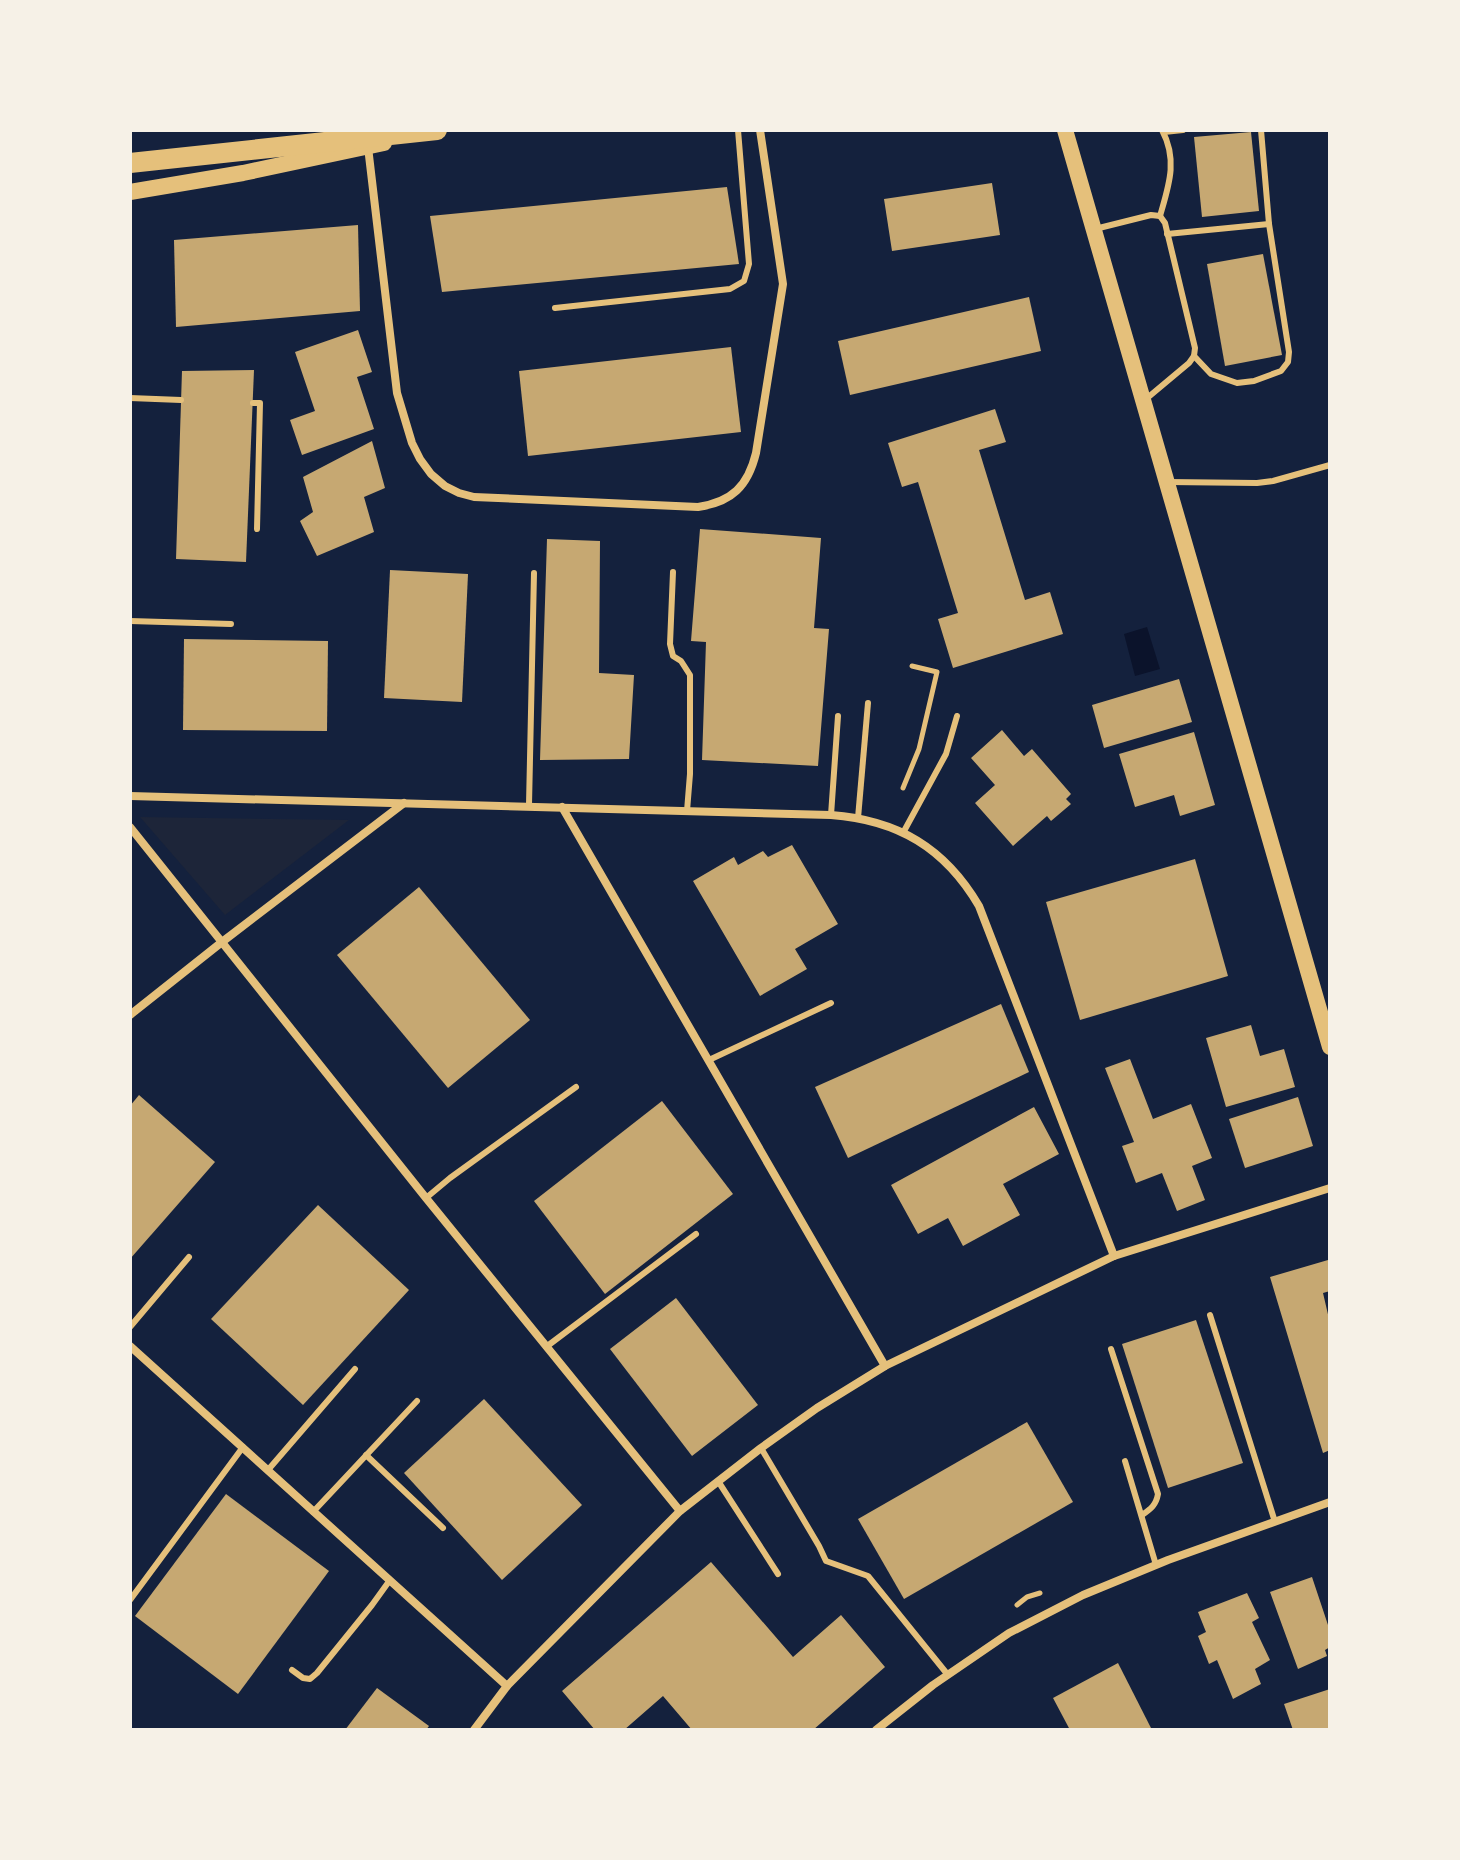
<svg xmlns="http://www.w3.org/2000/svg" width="1460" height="1860" viewBox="0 0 1460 1860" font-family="'Titillium Web',sans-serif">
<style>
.green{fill:#1d2539}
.water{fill:#0b132b}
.building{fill:#c6a872}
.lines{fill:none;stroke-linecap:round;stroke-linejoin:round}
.path{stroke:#e5c07b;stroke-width:5}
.service{stroke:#e5c07b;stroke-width:6}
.minor{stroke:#e5c07b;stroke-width:8}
.secondary{stroke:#e5c07b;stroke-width:16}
.primary{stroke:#e5c07b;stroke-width:20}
</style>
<rect width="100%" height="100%" fill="#14213d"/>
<path class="green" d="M140 817 349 820 225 915Z"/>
<path class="water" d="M1147 627 1160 669 1135 676 1124 634Z"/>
<g class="building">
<path d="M1251 132 1259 211 1202 217 1194 137Z"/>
<path d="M992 183 1000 235 892 251 884 199Z"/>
<path d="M727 187 739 264 442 292 430 216Z"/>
<path d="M358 225 360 311 176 327 174 240Z"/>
<path d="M1263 254 1282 355 1225 366 1207 264Z"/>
<path d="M1029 297 1041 351 850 395 838 341Z"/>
<path d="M358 330 372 372 357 377 374 429 302 455 290 420 315 411 295 352Z"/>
<path d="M731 347 741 432 528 456 519 371Z"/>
<path d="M254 370 246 562 176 559 182 371Z"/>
<path d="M995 409 1006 442 979 450 1025 600 1050 592 1063 634 953 668 938 619 958 613 918 482 902 487 888 443Z"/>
<path d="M372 441 385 488 364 497 374 532 317 556 300 521 313 512 303 477Z"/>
<path d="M700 529 821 538 814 628 829 629 818 766 702 760 706 642 691 641Z"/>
<path d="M547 539 600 541 599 673 634 675 629 759 540 760Z"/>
<path d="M390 570 468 574 462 702 384 698Z"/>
<path d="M184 639 328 641 327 731 183 730Z"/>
<path d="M1179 679 1192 722 1104 748 1092 705Z"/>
<path d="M1002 730 1024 756 1032 749 1071 794 1066 799 1071 804 1051 821 1047 816 1013 846 975 803 995 785 971 758Z"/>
<path d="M1194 732 1215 805 1180 816 1174 795 1135 807 1119 754Z"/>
<path d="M792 845 838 924 795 949 807 969 760 996 693 881 734 857 738 865 763 851 768 857Z"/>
<path d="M1195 859 1228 976 1080 1020 1046 902Z"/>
<path d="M419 887 530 1020 448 1088 337 955Z"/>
<path d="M1001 1004 1029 1072 848 1158 815 1087Z"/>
<path d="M1251 1025 1260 1056 1284 1049 1295 1087 1226 1107 1206 1038Z"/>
<path d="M1130 1059 1153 1119 1191 1104 1212 1158 1192 1166 1205 1200 1177 1211 1162 1173 1136 1183 1122 1146 1134 1142 1105 1068Z"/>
<path d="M139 1095 215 1162 130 1259V1106Z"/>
<path d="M1298 1097 1313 1146 1245 1168 1229 1119Z"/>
<path d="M662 1101 733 1194 605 1294 534 1201Z"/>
<path d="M1034 1107 1059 1154 1003 1184 1020 1215 963 1246 948 1218 918 1234 891 1185Z"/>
<path d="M318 1205 409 1290 303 1405 211 1319Z"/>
<path d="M1328 1260 1330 1266V1291L1323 1293 1330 1323V1450L1323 1453 1270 1277Z"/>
<path d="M676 1298 758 1405 692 1456 610 1349Z"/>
<path d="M1196 1320 1243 1463 1168 1488 1122 1344Z"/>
<path d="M484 1399 582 1505 502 1580 404 1473Z"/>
<path d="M1027 1422 1073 1502 904 1599 858 1519Z"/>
<path d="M226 1494 329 1571 238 1694 135 1616Z"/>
<path d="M711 1562 793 1657 841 1615 885 1667 813 1730H692L663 1696 624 1730H595L562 1691Z"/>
<path d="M1312 1577 1330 1631V1647L1325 1650 1327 1656 1298 1669 1270 1592Z"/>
<path d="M1247 1593 1259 1618 1252 1622 1270 1660 1255 1669 1261 1684 1233 1699 1217 1660 1209 1664 1198 1636 1206 1632 1198 1612Z"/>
<path d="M1118 1663 1152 1730H1070L1053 1698Z"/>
<path d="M377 1688 429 1726 426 1730H345Z"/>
<path d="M1330 1689V1730H1293L1284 1704Z"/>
</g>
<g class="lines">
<g class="path">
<path d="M903 788 919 749 937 672 912 666"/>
<path d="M1017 1605 1027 1597 1040 1593"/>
</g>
<g class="service">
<path d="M1164 132 1183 130"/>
<path d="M1160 216C1169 185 1178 160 1162 130"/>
<path d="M1095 229 1151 215 1160 216 1165 223 1195 348 1194 356 1189 363 1146 399"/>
<path d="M1167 234 1269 224"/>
<path d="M555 308 730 289 744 281 749 264 738 130"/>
<path d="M1194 356 1211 374 1237 383 1254 381 1281 371 1288 362 1289 352 1269 224 1261 130"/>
<path d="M130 398 181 400"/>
<path d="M253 403H260L257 529"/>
<path d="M1168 482 1257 483 1273 481 1330 465"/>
<path d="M673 572 670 644 673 656 681 661 690 675V774L687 811"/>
<path d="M130 621 231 624"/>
<path d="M529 805 534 573"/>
<path d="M831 815 838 716"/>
<path d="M858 818 868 703"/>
<path d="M903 833 946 754 957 716"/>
<path d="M709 1060 831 1003"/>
<path d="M426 1198 450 1178 576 1087"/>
<path d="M1210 1315 1275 1522"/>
<path d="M130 1327 189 1257"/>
<path d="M546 1347 696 1234"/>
<path d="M1111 1349 1158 1494C1156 1505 1151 1509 1142 1515"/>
<path d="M761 1448 819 1546 826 1561 868 1576 948 1675"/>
<path d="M366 1455 443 1528"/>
<path d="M1125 1461 1156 1565"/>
<path d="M268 1470 355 1369"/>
<path d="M718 1481 778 1574"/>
<path d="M313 1512 417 1401"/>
<path d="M130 1600 243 1447"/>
<path d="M292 1670 303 1678 310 1679 317 1673 372 1605 390 1580"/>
</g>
<g class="minor">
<path d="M368 147 397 393 412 443 420 459 431 474 445 486 459 493 474 497 698 507C732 502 748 486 756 453L783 284 760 130"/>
<path d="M130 796 831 815C898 820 945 848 979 906L1114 1256"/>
<path d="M562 807 885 1366"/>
<path d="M130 827 426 1198 680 1511"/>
<path d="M130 1015 222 942 404 803"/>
<path d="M130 1346 507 1686"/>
<path d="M474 1730 507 1686 680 1511 761 1448 817 1408 885 1366 1114 1256 1330 1188"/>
<path d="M876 1730 933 1685 1009 1633 1083 1595 1168 1560 1330 1502"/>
</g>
<g class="secondary">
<path d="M1065 130 1330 1047"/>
<path d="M130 192 243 173 384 143"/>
</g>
<path class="primary" d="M130 163 437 130"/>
</g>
<rect width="1460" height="1860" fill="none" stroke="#f6f1e7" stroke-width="264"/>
</svg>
